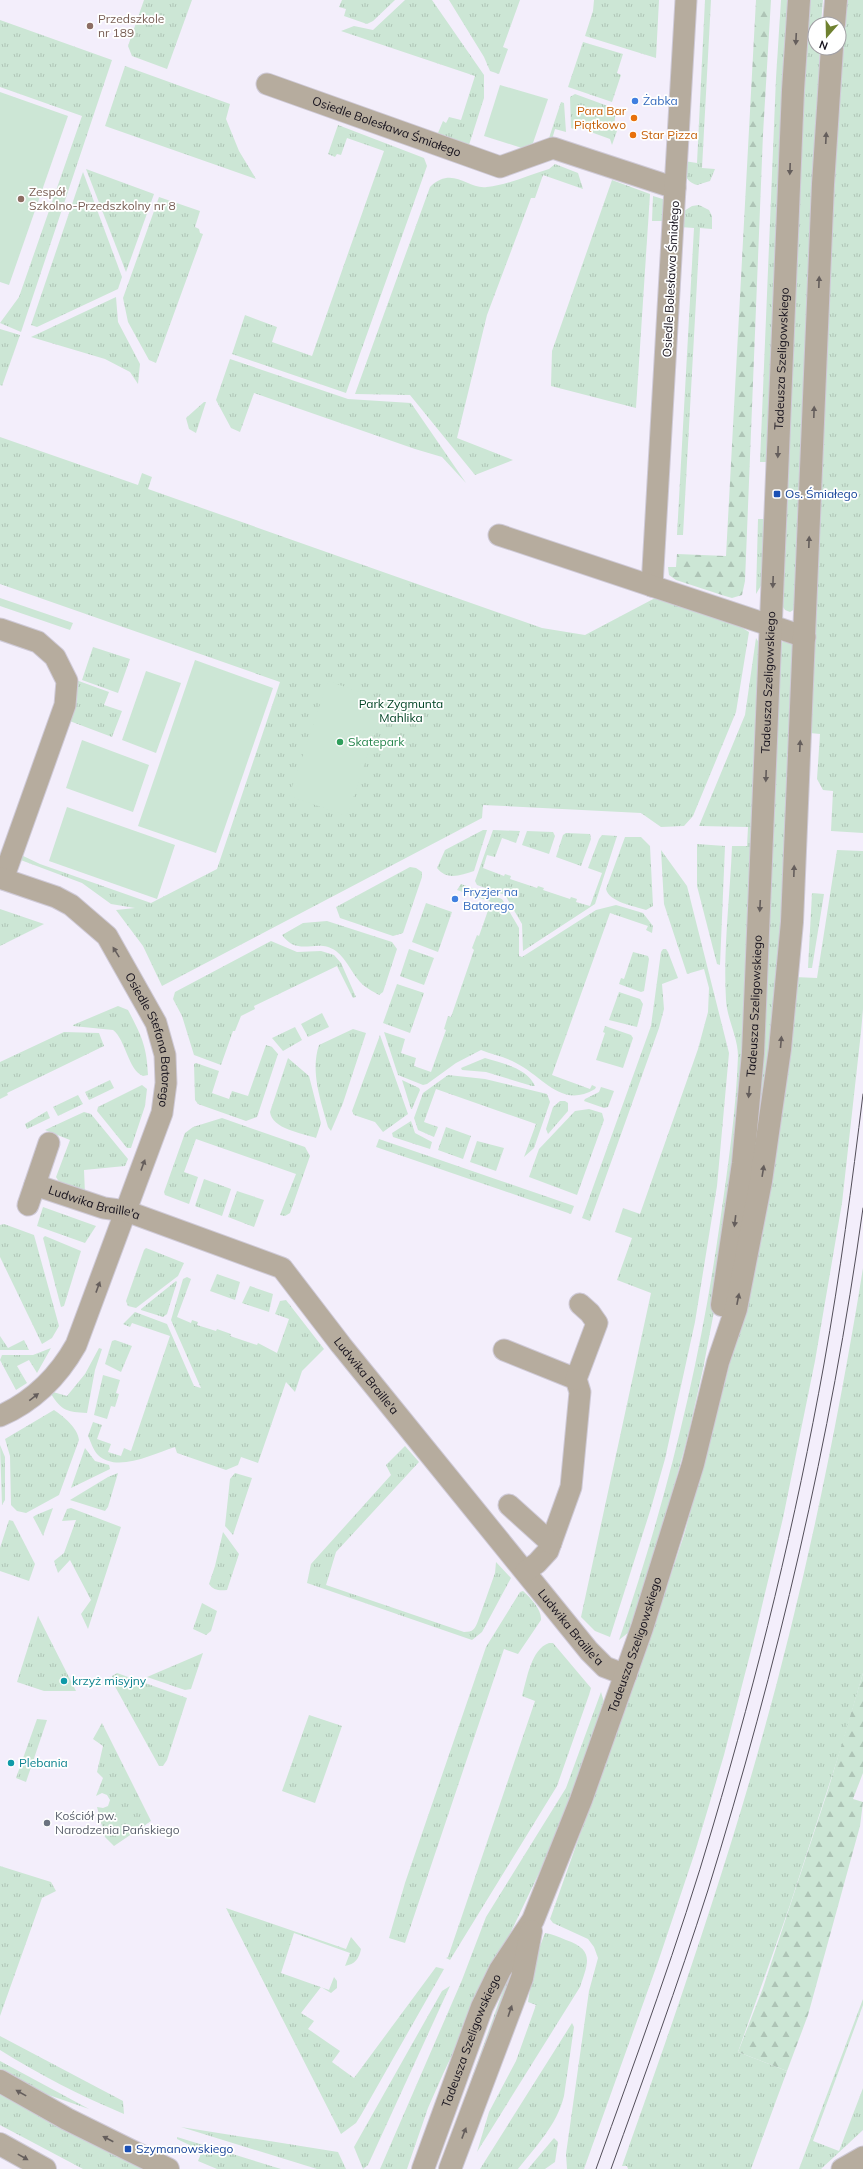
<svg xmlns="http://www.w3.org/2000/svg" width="863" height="2169" viewBox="0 0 863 2169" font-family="Mulish,sans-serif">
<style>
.grass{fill:url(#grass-tufts)}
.forest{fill:url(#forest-firs)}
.pitch{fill:#cce6d5}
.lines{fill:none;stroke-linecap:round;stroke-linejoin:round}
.minor-casing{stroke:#cfcad7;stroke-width:23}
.tertiary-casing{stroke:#cfcad7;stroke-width:24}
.minor{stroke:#b6ac9e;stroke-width:21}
.tertiary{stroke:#b6ac9e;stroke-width:22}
.tram{stroke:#524e59;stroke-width:1}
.oneway{fill:#655e5c}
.education-dot{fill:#8d6e63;stroke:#fff;stroke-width:1.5}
.shop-dot{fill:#3f7fe0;stroke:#fff;stroke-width:1.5}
.food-dot{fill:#e8710a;stroke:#fff;stroke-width:1.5}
.transit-dot{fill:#1a4fb4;stroke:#fff;stroke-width:1.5}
.leisure-dot{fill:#2e9e5b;stroke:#fff;stroke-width:1.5}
.culture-dot{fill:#0f9aa8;stroke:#fff;stroke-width:1.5}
.worship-dot{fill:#6b7280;stroke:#fff;stroke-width:1.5}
.labels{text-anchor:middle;stroke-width:3.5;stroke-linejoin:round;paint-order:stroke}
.education-label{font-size:12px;fill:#785e54;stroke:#fff;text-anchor:start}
.shop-label{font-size:12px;fill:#366cbe;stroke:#fff;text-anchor:start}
.food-label{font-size:12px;fill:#c56008;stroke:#fff;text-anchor:end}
.street-label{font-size:12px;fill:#14101b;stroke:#fff}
.transit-label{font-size:12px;fill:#164399;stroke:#fff;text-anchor:start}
.park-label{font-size:12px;fill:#004325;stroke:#fff}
.leisure-label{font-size:12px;fill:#27864d;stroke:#fff;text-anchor:start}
.culture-label{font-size:12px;fill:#0d838f;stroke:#fff;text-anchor:start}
.worship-label{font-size:12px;fill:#5b616d;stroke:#fff;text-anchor:start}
</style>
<defs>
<pattern id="grass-tufts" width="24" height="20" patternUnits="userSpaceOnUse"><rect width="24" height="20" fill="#cce6d5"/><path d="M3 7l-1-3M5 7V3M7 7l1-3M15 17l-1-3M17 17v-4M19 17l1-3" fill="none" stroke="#aec4b6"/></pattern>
<pattern id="forest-firs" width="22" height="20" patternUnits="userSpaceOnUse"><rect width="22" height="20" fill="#cce6d5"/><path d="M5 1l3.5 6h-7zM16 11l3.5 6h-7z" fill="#aec4b6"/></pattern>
</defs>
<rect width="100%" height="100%" fill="#f3eefb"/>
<g class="grass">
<path d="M144 0H192L167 69 132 56 128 46Z"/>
<path d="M342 0H395L373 21 367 24 344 16 346 9 339 7Z"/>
<path d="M405 0H432L484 75V98L469 145 438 133 443 121 446 123 449 117 461 120 475 76 341 31 354 26 373 30Z"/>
<path d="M449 0H520L503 47 508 49 499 74 490 71 484 57Z"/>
<path d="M594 0H659L656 58 585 36 593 11Z"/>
<path d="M705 0H711L702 168 715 169 710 181 697 185C684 181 685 173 684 161L697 163Z"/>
<path d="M781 0H789L768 462H760L776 78Z"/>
<path d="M809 0H823L821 24H815V48H820L795 609 790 612 785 610 783 607 784 574 800 152Z"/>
<path d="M847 0H863V833L831 831 833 791 823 790 817 779 820 734 810 733 837 112Z"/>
<path d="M0 20 112 60 21 332 0 323 19 297 82 116 0 87Z"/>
<path d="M583 42 623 54 617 73 621 75 612 102 568 87Z"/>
<path d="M125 66 230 104 226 119 239 151 256 179 105 126Z"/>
<path d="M575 94 616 109 614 127 618 128 612 145 610 139 577 127 576 130 571 128 570 97Z"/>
<path d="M561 102 564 103 566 132 555 129 551 143 549 138Z"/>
<path d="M338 125 424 158 427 166 346 393 232 354 245 315 277 327 272 342 312 356 384 151 347 138 341 155 337 154 335 157 328 154Z"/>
<path d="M555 164 578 173 583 189 543 175 535 198H531L487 315 457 438 513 460 475 475 410 395 355 394 430 187C453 165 468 190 487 187 507 185 529 175 549 169Z"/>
<path d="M86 169 154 194 126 272Z"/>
<path d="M83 172 122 277 118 289 37 327 31 325Z"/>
<path d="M612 180 650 194 636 408 551 386 552 351Z"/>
<path d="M653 196 666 200 665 221H652Z"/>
<path d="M159 197 200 211 195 227 199 229 200 233 203 234 156 363 149 360 128 322 123 298Z"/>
<path d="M699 205 709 210 712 216V229L700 228 683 535H677L694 228 680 227 684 211 692 206Z"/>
<path d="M116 297 118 322 140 364 138 384 130 372 105 359 31 337Z"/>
<path d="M0 329 20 335 2 386 0 385Z"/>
<path d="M230 359 348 399 411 403 466 483 442 457 415 449 254 393 240 432 231 428 216 400Z"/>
<path d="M204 402H206L196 433 189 429 186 418Z"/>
<path d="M0 437 138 485 142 473 152 477 148 489 542 628 585 635 657 597 741 627 749 632 736 712 693 816 684 826 661 827 641 813 483 805 482 818 162 986 143 946 116 910 135 908 111 904 82 883 18 859 19 854 40 864 151 903 217 869 280 682 0 584Z"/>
<path d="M758 519H766L762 584 756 594Z"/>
<path d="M756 638 761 646 746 1054 721 1275 703 1369 688 1436 656 1552 629 1632 619 1640C666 1503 700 1365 720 1222 728 1167 736 1111 738 1056 738 1037 727 1019 726 1000 723 949 730 897 732 846H747L748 827 699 826 745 715Z"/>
<path d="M784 641 792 642 794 646 787 889 763 1104 759 1102 764 994H767V991H764L780 644Z"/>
<path d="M93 647 130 659 118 693 82 680Z"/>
<path d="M76 680 109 692 104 705 122 711 112 737 67 720Z"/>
<path d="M483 830H487L474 871C461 875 447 881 437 868L445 850Z"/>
<path d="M493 830 520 831 516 843 502 838 495 857 487 855 483 868 504 876 505 874 511 876 510 879 537 888 538 886 544 888 543 890 570 899 571 897 577 899 576 902 590 906 602 873 588 868 599 839 602 835 617 836 595 904 523 951 522 924 505 895 477 885 475 881Z"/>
<path d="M527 831 553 832 555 836 549 854 522 845Z"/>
<path d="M566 833 590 834 591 839 581 866 556 857 563 835Z"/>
<path d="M625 837H641L650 846 653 906 646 910C634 906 609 902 606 889Z"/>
<path d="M697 844 725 846 720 965 717 964 697 886Z"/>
<path d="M661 850 687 886 729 1053 717 1186 695 1322 665 1459 651 1508 610 1637 595 1631 581 1617 651 1293 617 1280 632 1238 615 1232 623 1208 640 1214 698 1049 708 1012 709 988 704 969 687 974 664 904Z"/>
<path d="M837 850 863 851V1009L861 1032 842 1203 815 1361 783 1518 755 1635 724 1755 695 1852 658 1962 584 2169H567L566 2154 589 1991 598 1958 594 1947 588 1939 553 1923 550 1919 652 1631 684 1535 715 1421 743 1311 795 977 817 978Z"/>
<path d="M410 867 416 868 422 872V877L403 933 393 936 340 918 336 907Z"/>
<path d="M461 884 502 899 519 928V956L522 957 596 910 616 905 643 913 653 926 652 933 646 930 648 926 610 913 552 1075 590 1089 592 1085 596 1087 595 1089C561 1109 544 1077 516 1063 506 1057 493 1055 481 1050L456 1063 427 1084 423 1085 398 1075 384 1032 405 1039 401 1053 416 1058 414 1066 431 1072 446 1030 444 1029 448 1016 451 1017 474 950 472 948 477 935 479 936 491 902 457 890Z"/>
<path d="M812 893 824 894 812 968H808Z"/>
<path d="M426 903 452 912 438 952 412 942Z"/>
<path d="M0 909 44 924 0 946Z"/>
<path d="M327 921 392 942 397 949 383 992 379 995C374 992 368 989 363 985 353 976 347 959 336 951 317 937 299 958 282 935L303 923Z"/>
<path d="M271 941 297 952 321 951 334 955 341 963 356 997 353 998 337 966 254 1006 255 1009 241 1016 235 1031H233L221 1065 194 1055 182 1016 173 999 175 992Z"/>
<path d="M409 949 434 958 424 985 400 976Z"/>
<path d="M663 949H666L668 952 678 978 662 984 664 1009 659 1028 590 1221 582 1218 651 1026 661 952Z"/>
<path d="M633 952 648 956 649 959 644 991 641 992 619 984 621 978 624 979Z"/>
<path d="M397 984 424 993 410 1033 383 1023Z"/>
<path d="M619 992 640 999 643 1004 637 1027 609 1020Z"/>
<path d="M118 1006 128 1010C141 1035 147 1046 148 1075L143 1076C128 1070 126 1040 113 1030L73 1026V1025Z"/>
<path d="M322 1013 329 1027 308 1037 301 1024Z"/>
<path d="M605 1026 631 1035 633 1038 623 1068 596 1060 605 1033 603 1032Z"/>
<path d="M295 1027 302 1040 283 1051 272 1038Z"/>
<path d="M353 1029 366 1033 343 1103 331 1131 328 1127C321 1101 310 1072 319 1045Z"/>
<path d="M64 1032 99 1033 104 1046 7 1093 8 1095 0 1099V1062Z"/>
<path d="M380 1035 408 1114 383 1132 375 1122 354 1115 352 1111Z"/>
<path d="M266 1045 272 1047 278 1054 257 1117 246 1121 198 1104 195 1100 194 1064 196 1063 219 1071 212 1093 229 1099 232 1091 248 1096Z"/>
<path d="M288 1058 309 1076 321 1123 316 1138C302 1133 272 1129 270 1112Z"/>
<path d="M485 1058C502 1063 527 1068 535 1086H532L486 1072 462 1070 461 1068Z"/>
<path d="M448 1075 485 1079 547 1094 550 1102 534 1148 524 1157 536 1124 436 1089 424 1122 438 1127 434 1137 418 1130 414 1118 423 1093Z"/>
<path d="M110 1080 114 1088 89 1100 85 1092Z"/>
<path d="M402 1080 419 1088 420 1090 412 1109H411Z"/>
<path d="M142 1085 147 1089 145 1106 131 1148H127L97 1111 98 1107Z"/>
<path d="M601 1087 614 1091 608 1107 604 1108 584 1101 585 1099 599 1092Z"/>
<path d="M78 1095 83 1104 58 1116 53 1107Z"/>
<path d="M560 1101H565L568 1103V1111L548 1134 546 1129 553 1107Z"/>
<path d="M589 1109 602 1113 604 1120 577 1195 529 1177 539 1149 575 1111Z"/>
<path d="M47 1111 50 1118 27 1129 25 1124Z"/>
<path d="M84 1112 91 1114 128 1159 125 1166 84 1170 85 1194 61 1185 56 1177 70 1140 45 1130Z"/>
<path d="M222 1118 305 1147 310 1156 290 1213 285 1216 280 1215 296 1174 196 1139 184 1172 198 1177 189 1204 165 1195 164 1192 185 1133 193 1127Z"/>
<path d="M411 1121 415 1133 432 1142 430 1149 393 1137 392 1133Z"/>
<path d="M446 1127 471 1136 463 1159 438 1150Z"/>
<path d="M379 1139 574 1206 571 1214 376 1147Z"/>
<path d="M477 1141 504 1148 496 1171 470 1162Z"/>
<path d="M204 1179 231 1189 222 1216 195 1206Z"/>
<path d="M237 1191 264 1200 254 1227 228 1217Z"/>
<path d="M43 1207 96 1226 85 1243 37 1226Z"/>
<path d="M4 1224 34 1235 59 1326 52 1338 42 1344 0 1257V1225Z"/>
<path d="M45 1236 81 1251 64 1306 61 1307 43 1238Z"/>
<path d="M146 1248 184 1263 178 1276 136 1308 128 1306 126 1301 144 1250Z"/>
<path d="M863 1268V1673L842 1745 790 1905 738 2052 787 2071 751 2169H628L627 2166H622C669 2034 715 1901 754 1766 801 1603 836 1436 863 1268Z"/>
<path d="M217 1274 240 1282 235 1300 210 1291Z"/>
<path d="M187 1277 191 1279 177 1317 191 1323 192 1320 198 1322 197 1325 216 1331 217 1329 231 1334 230 1336 257 1345 258 1343 277 1353 289 1319 275 1314 280 1301 286 1300 324 1349 302 1371 295 1392 286 1382 258 1463 241 1457 238 1465 226 1470 177 1453 175 1447C153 1454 117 1473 98 1455 93 1450 91 1442 88 1436L93 1422 102 1425 97 1439 111 1444 108 1452 121 1456 124 1448 131 1451 170 1336 132 1323 130 1327 123 1324 135 1312 167 1324 194 1386 201 1388 171 1320 183 1279Z"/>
<path d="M176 1281 177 1282 167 1314 163 1317 141 1310V1309Z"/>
<path d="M250 1286 273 1294 269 1312 242 1303Z"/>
<path d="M0 1336 8 1348 24 1340 29 1350H0Z"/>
<path d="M115 1340 132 1346 121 1372 105 1364 112 1341Z"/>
<path d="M51 1348 37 1373 29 1360 17 1366 27 1383 16 1390 0 1360 2 1355H33Z"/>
<path d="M99 1348 102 1349 95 1370 87 1413C67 1412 62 1411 51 1394L53 1392 67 1396 85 1374Z"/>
<path d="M103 1375 120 1380 116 1393 119 1394 115 1407 111 1406 107 1419 94 1415Z"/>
<path d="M54 1410C63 1416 78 1428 79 1440L59 1495 26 1513 17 1511 11 1505 10 1456 5 1439Z"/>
<path d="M0 1445 5 1457V1500L2 1505Z"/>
<path d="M405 1446 419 1462 336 1552 326 1585 464 1632C473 1632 475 1629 478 1621L495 1573 496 1562 511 1578 482 1632 472 1640 307 1583 311 1564 391 1475 386 1465Z"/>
<path d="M85 1448 95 1461 109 1465 110 1469 71 1488Z"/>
<path d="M118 1473 108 1507 105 1511 70 1500 108 1477Z"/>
<path d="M235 1473 252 1478 233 1535 225 1526 230 1479Z"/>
<path d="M53 1508 43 1536 33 1517 36 1515Z"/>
<path d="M71 1508 121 1527 88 1629 81 1614 91 1600 70 1560 58 1573 54 1561 64 1553 76 1520 62 1521 67 1509Z"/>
<path d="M9 1520 13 1521 35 1564 29 1581 0 1571V1548Z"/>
<path d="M223 1532 239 1554 227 1590C219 1591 213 1590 209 1584L215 1566Z"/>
<path d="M523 1591C531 1598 542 1610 541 1620L518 1654 504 1649 405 1943 389 1938 405 1883 486 1647 520 1592Z"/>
<path d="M202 1603 217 1611 211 1631 206 1635 193 1629Z"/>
<path d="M38 1616 76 1691H44L17 1682Z"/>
<path d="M549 1643H553L591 1688 589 1695 557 1786 450 1960 446 1958 448 1957 535 1701 522 1696C527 1679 531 1649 549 1643Z"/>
<path d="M203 1653 191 1689 185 1690 147 1677Z"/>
<path d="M117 1673 187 1698 167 1760 163 1766H159L112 1681V1676Z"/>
<path d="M601 1692 604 1702 567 1807 540 1871 443 2074 428 2108 407 2169H380L462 1980 486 1917 566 1788Z"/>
<path d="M309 1715 342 1726 315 1803 282 1791Z"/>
<path d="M37 1719 47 1720 26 1782 16 1778Z"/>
<path d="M102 1723 151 1821 114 1846 105 1837 97 1807 103 1808 108 1806 110 1800 107 1795 102 1793 96 1796 103 1778 97 1772 103 1746 93 1739Z"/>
<path d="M0 1866 51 1882 56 1891 42 1898 0 2016Z"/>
<path d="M226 1908 346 1949 351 1937 361 1949C359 1959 355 1964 345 1966L350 1953 294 1933 281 1973 329 1990 334 1977 337 1981V1988L331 1993 321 1987 301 2013 314 2021 308 2029 340 2051 332 2062 354 2078 436 1967 444 1969 361 2115 356 2123 341 2134Z"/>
<path d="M545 1933C552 1934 559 1937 566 1940 595 1950 588 1963 580 1987L477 2152 489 2112 516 2061 536 2005 528 2002 534 1962Z"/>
<path d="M510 1971 514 1972 443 2169H439Z"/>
<path d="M450 1986 368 2165 363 2169 354 2147 442 1991Z"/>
<path d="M863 1999V2005L813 2141 839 2151 863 2088V2130L821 2169H799Z"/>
<path d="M572 2023 574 2027 564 2096C557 2125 536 2146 518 2169H480Z"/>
<path d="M0 2036 123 2101 124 2114C81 2096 40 2075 0 2050Z"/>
<path d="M0 2061 89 2109 40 2092 0 2069Z"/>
<path d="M0 2092 145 2169H83L0 2125Z"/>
<path d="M181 2127 338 2152 346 2169H317Z"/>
<path d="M177 2137 281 2169H217L198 2161 202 2151 177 2139Z"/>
<path d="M554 2138 558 2142 555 2162 545 2169H528Z"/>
</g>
<g class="forest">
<path d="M756 0H771L763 134 745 581 742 595 732 598 725 596 676 580 669 575 668 567H676L677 554 726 556Z"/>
<path d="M863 1673V1773L853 1799 863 1802 860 1826 808 2015 787 2071 738 2052 763 1988 828 1790Z"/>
</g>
<g class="pitch">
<path d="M500 85 548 99 533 143 522 148 484 136Z"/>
<path d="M0 92 68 116 9 285 0 282Z"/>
<path d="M0 598 73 623 70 630 0 606Z"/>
<path d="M195 660 273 688 216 853 138 826Z"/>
<path d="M146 671 181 683 156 753 122 740Z"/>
<path d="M328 681 386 701 347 816 289 796Z"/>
<path d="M82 740 149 765 133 812 66 788Z"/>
<path d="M67 807 175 845 157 899 49 861Z"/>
</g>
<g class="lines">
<defs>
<g id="minor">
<path id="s1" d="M267 84 500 167 553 148 675 188 652 586"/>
<path d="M675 188 686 0"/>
<path d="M499 535 805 637"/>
<path d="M0 629 38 642 55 657 67 681 65 705 3 879"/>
<path id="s2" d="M0 878 56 897 71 905 107 936 156 1023 165 1055 166 1083 162 1113 76 1345C58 1377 34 1401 0 1416"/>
<path id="s3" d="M35 1185 104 1208 126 1211 282 1268 341 1345 589 1651 605 1667 626 1675"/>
<path d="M28 1205 49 1143"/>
<path d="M504 1350 576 1379 580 1392 571 1487 548 1551 537 1563 526 1571"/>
<path d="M576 1379 597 1323 590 1313 580 1304"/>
<path d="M509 1505 551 1543"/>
<path d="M842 2169 863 2157"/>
</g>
<g id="tertiary">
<path d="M834 24 836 0"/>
<path id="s4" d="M722 1305 743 1163 753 1053 793 90 799 0"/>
<path d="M0 2081 67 2119 168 2169"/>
<path d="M0 2144 45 2169"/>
<path id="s5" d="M423 2169 482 2007 500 1970 533 1920 581 1800 642 1628 693 1464 718 1362 736 1309 761 1181 780 1049 792 922 823 184 832 48"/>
<path d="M450 2169 522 1978 531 1931"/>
</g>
</defs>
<use href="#minor" class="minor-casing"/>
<use href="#tertiary" class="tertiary-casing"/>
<use href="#minor" class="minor"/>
<use href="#tertiary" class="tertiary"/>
<g class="tram">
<path d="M596 2169C637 2055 679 1942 713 1826 758 1674 796 1520 824 1364 840 1275 852 1184 863 1094"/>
<path d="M611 2169C644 2077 678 1984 708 1890 777 1667 831 1439 863 1208"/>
</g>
</g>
<defs><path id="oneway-solid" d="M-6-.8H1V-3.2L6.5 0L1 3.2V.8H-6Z"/></defs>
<g class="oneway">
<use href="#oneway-solid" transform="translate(796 39) rotate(93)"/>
<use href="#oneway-solid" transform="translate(826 138) rotate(-87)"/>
<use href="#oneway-solid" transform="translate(790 169) rotate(92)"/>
<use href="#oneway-solid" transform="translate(819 282) rotate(-88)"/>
<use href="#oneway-solid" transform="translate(814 412) rotate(-88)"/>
<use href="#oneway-solid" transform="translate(778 452) rotate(92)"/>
<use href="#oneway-solid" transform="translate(809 542) rotate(-88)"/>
<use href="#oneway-solid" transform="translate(773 582) rotate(92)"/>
<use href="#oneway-solid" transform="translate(800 746) rotate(-87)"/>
<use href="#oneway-solid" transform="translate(766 776) rotate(92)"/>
<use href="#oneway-solid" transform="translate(794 871) rotate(-88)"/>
<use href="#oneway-solid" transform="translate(760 906) rotate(93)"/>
<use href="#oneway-solid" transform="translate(116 952) rotate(-122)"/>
<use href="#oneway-solid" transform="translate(781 1042) rotate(-85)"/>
<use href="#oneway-solid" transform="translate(749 1092) rotate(95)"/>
<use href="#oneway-solid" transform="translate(143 1165) rotate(-70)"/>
<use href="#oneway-solid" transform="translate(763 1171) rotate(-81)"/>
<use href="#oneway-solid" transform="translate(735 1221) rotate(97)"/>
<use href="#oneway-solid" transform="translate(98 1287) rotate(-70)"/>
<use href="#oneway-solid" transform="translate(738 1299) rotate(-79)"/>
<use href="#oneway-solid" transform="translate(34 1397) rotate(-38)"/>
<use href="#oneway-solid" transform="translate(510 2011) rotate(-71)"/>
<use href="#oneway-solid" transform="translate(21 2093) rotate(-151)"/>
<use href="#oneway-solid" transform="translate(464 2133) rotate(-69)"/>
<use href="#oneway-solid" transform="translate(108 2139) rotate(-153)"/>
<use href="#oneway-solid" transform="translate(23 2157) rotate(29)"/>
</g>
<g class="education-dot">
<circle cx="90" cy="26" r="4"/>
<circle cx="21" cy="199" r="4"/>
</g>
<g class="shop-dot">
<circle cx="635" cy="101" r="4"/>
<circle cx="455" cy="899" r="4"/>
</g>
<g class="food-dot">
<circle cx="634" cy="118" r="4"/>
<circle cx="633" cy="135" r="4"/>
</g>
<g class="transit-dot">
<rect x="773" y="490" width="8" height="8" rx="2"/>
<rect x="124" y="2145" width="8" height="8" rx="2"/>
</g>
<circle class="leisure-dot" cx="340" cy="742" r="4"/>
<g class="culture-dot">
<circle cx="64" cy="1681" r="4"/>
<circle cx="11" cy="1763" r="4"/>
</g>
<circle class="worship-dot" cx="47" cy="1823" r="4"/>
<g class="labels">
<g class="education-label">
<text x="98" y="23">Przedszkole<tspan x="98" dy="14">nr 189</tspan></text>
<text x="29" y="196">Zespół<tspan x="29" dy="14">Szkolno-Przedszkolny nr 8</tspan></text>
</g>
<g class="shop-label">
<text x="643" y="105">Żabka</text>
<text x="463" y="896">Fryzjer na<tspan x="463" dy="14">Batorego</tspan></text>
</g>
<g class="food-label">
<text x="626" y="115">Para Bar<tspan x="626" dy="14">Piątkowo</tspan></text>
<text x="641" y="139" text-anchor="start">Star Pizza</text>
</g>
<g class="street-label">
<text dy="4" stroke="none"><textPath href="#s1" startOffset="127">Osiedle Bolesława Śmiałego</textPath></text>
<text transform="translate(671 279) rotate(-87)" y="4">Osiedle Bolesława Śmiałego</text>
<text dy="4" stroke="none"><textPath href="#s4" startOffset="949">Tadeusza Szeligowskiego</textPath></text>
<text dy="4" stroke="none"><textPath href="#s4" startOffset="625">Tadeusza Szeligowskiego</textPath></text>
<text dy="4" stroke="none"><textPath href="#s4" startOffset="301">Tadeusza Szeligowskiego</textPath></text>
<text dy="4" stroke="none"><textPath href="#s2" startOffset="238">Osiedle Stefana Batorego</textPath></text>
<text dy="4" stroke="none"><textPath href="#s3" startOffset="62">Ludwika Braille'a</textPath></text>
<text dy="4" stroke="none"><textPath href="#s3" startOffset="398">Ludwika Braille'a</textPath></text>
<text dy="4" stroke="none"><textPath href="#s3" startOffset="722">Ludwika Braille'a</textPath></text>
<text dy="4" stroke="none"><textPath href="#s5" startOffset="567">Tadeusza Szeligowskiego</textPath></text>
<text dy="4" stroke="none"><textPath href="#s5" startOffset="137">Tadeusza Szeligowskiego</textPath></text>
</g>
<g class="transit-label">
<text x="785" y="498">Os. Śmiałego</text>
<text x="136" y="2153">Szymanowskiego</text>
</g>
<g class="park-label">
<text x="401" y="708">Park Zygmunta<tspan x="401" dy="14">Mahlika</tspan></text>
</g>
<g class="leisure-label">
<text x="348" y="746">Skatepark</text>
</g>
<g class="culture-label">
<text x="72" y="1685">krzyż misyjny</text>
<text x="19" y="1767">Plebania</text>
</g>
<g class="worship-label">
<text x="55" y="1820">Kościół pw.<tspan x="55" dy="14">Narodzenia Pańskiego</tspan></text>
</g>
</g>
<g transform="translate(827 36) rotate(200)"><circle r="19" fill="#ffffff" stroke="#a19fa4"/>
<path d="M0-3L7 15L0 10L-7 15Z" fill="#6f8130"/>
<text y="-6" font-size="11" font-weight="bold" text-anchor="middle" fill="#14101b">N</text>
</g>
</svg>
